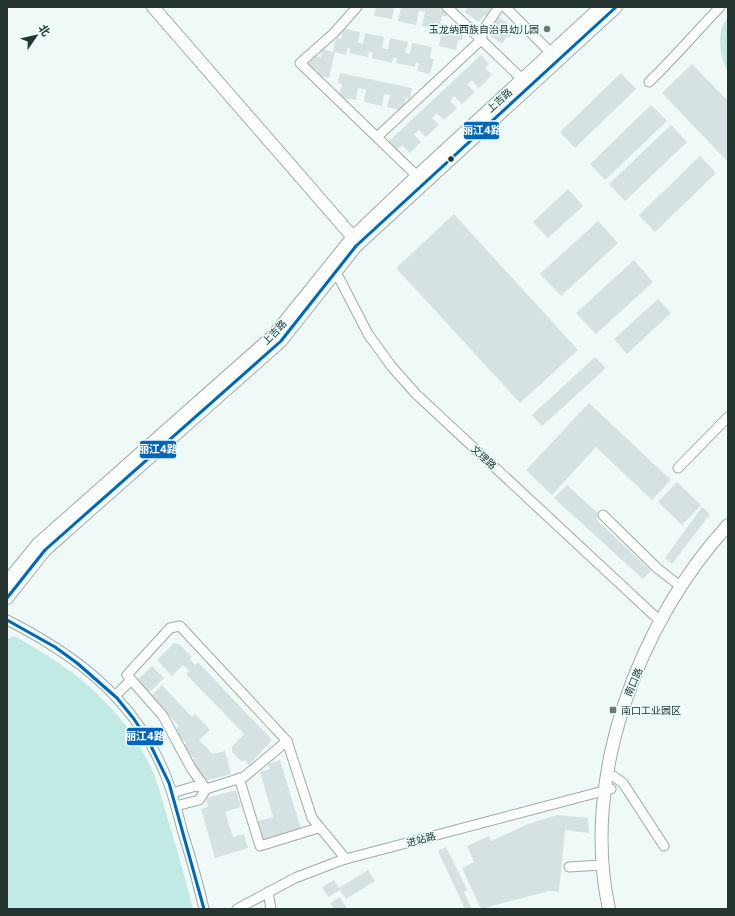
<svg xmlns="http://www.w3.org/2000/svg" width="735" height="916" viewBox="0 0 735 916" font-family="Commissioner,'Noto Sans SC',sans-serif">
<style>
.green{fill:#c1eae5}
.building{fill:#d6e2e1}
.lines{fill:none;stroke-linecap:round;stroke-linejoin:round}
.minor-casing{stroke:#a0aba9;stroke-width:11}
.major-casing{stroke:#a0aba9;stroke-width:14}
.minor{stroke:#fdfefe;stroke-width:9}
.major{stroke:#fdfefe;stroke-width:12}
.bus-1-casing{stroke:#eafffc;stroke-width:6}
.bus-1{stroke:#0065bd;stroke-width:3}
.poi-dot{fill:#6c7977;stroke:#eafffc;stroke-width:1.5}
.bus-dot{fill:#253331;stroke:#eafffc;stroke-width:1.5}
.labels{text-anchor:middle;stroke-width:3;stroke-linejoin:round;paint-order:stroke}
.poi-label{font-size:10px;fill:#253331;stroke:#eafffc;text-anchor:end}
.street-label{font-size:10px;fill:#253331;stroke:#eafffc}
.line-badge{stroke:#eafffc;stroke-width:1.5}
.badge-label{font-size:11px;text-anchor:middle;font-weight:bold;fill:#fff}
</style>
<rect width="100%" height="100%" fill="#effaf8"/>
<g class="green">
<path d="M728 18V72C720 58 715 30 728 18Z"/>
<path d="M14 636C73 667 126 710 153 772 161 792 166 814 173 836 180 860 187 884 193 909H8L7 639Z"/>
</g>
<g class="building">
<path d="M376 7H394L392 19 374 16Z"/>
<path d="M401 7H447L446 16H442L440 23 462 28 461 32H464L462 40H458L456 50 439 46 442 30 422 26 425 12 419 11 416 25 398 21Z"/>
<path d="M468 7H491L492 8 486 17 484 15 479 22 464 12Z"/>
<path d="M496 15 515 29 509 38 507 36 502 44 487 33 493 26 490 24Z"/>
<path d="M343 28 360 32 358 43 363 44 365 33 384 37 382 48 388 49 390 38 408 42 405 53 410 54 412 43 432 47 430 58 434 59 430 74 417 71 419 63 416 62 415 67 396 63 397 58H393L392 63 372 58 373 53 369 52 368 57 349 53 350 48H348L346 55 335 52 329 78 317 75 318 70 308 68 311 55 321 57 322 49 333 52 335 41 337 38 341 39Z"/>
<path d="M481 55 489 64 485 68 492 75 479 88 472 80 467 84 475 92 462 104 454 96 450 101 457 108 444 120 437 113 432 118 439 125 426 137 419 130 414 134 421 142 410 153 402 145 397 150 389 141Z"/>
<path d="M692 64 728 101V162L662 93Z"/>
<path d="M340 73 412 88 410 99 406 98 403 111 387 107 390 95 384 94 382 106 364 102 366 90 358 88 356 100 339 97 342 84 338 83Z"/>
<path d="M621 73 636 89 575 148 560 132Z"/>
<path d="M651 105 667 121 605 180 590 164Z"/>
<path d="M671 125 687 142 625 201 609 184Z"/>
<path d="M700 156 716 173 655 232 639 215Z"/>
<path d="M568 189 583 206 548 238 533 222Z"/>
<path d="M454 214 578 350 520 403 396 268Z"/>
<path d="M598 221 618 243 561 296 540 274Z"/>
<path d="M634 260 653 282 596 334 576 313Z"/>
<path d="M658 299 671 313 627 354 614 339Z"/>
<path d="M595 357 606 368 542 426 532 415Z"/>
<path d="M589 403 671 480 652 500 596 447 552 495 526 470Z"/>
<path d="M677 482 701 505 682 525 658 502Z"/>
<path d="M567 485 600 515 596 519 651 571 643 579 554 498Z"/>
<path d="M702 507 710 514 672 564 665 558Z"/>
<path d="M174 643 179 644 192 657 190 659 195 665 198 662 272 740 249 765 245 760 242 762 232 752V746L244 734 186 674 189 671 183 665 172 676 157 660Z"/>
<path d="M152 666 164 678 149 693 137 680Z"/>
<path d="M162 685 192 717 195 714 210 730 199 740 213 754 225 751 231 774 205 781 189 764 194 759 182 746 186 743 174 731 179 726 151 696Z"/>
<path d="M280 760 301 829 263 840 258 821 273 817 260 772 270 769 268 764Z"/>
<path d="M236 790 241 807 225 812 233 837 244 834 248 848 215 858 201 809 208 807 206 798Z"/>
<path d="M557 815 588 818 589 833 565 830 559 892 549 891 481 909 462 868 474 862 467 846 489 836 491 841 528 824Z"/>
<path d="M446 847 467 890 464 892 472 909H465L438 851Z"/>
<path d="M368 870 375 881 346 899 340 890 328 897 322 887 334 880 339 888Z"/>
<path d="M340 897 347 909H334L330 903Z"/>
</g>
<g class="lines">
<defs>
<g id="minor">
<path d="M357 7 334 33 300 63 417 176"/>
<path d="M447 7 522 79"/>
<path d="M505 7 551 53"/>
<path d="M649 82C674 58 696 32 720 7"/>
<path d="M377 137 481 40 484 29 499 7"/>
<path d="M336 272 368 334 392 367 416 394 660 621"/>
<path d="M678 468 728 417"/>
<path d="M603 515 657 568 680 586"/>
<path d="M7 620C74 654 131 696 162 767 172 788 177 811 183 833 191 858 198 883 204 909"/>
<path d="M115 696 131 680"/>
<path d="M613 776 623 783 664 846"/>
<path d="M239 778 260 846 318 828"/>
<path d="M206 789 191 768 163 716 127 675 170 628 180 626 287 741 312 818 346 859"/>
<path d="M172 793 196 786 206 789 244 777 287 741"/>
<path d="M176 806 199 800 206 789"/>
<path d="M569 867 602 865"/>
<path d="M268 892 271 909"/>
<path d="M237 909 295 878 342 860 611 789"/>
</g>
<g id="major">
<path d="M153 7 358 243"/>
<path d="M7 582 38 544 274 335 353 237 417 176 601 7"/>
<path d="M7 598 45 550 281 341 356 246 616 7"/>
<path d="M609 909C580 778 639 622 728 525"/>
</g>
</defs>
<use href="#minor" class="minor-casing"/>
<use href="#major" class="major-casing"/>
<use href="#minor" class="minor"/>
<use href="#major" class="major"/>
<defs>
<g id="bus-1">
<path d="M7 598 45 550 281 341 356 246 616 7"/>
<path d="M7 620 55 647 77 663 117 698 134 719 149 742 169 783 204 909"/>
</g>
</defs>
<use href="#bus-1" class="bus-1-casing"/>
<use href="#bus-1" class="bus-1"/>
</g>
<g class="poi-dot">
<circle cx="547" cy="29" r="4"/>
<rect x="609" y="706" width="8" height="8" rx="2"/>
</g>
<circle class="bus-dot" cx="451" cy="159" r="3.5"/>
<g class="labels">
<g class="poi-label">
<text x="539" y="33">玉龙纳西族自治县幼儿园</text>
<text x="621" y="714" text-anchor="start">南口工业园区</text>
</g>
<g class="street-label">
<text transform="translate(499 100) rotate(-42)" y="4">上吉路</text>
<text transform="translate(274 332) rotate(-46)" y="4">上吉路</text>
<text transform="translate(484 457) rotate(43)" y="4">文理路</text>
<text transform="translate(633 682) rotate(-67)" y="4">南口路</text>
<text transform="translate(421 839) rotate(-15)" y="4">进站路</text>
</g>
</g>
<g class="line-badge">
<rect x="463" y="121" width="37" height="19" rx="4" fill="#0065bd"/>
<rect x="139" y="440" width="38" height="19" rx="4" fill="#0065bd"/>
<rect x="126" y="727" width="38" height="19" rx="4" fill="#0065bd"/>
</g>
<g class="badge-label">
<text x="482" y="134">丽江4路</text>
<text x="158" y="453">丽江4路</text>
<text x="145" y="740">丽江4路</text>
</g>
<rect width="735" height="916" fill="none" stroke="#253331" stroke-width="16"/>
<g transform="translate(36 36) rotate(56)" stroke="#eafffc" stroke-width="3" paint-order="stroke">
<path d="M0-3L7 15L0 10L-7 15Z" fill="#253331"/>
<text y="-6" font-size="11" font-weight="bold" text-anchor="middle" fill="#253331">北</text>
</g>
</svg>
